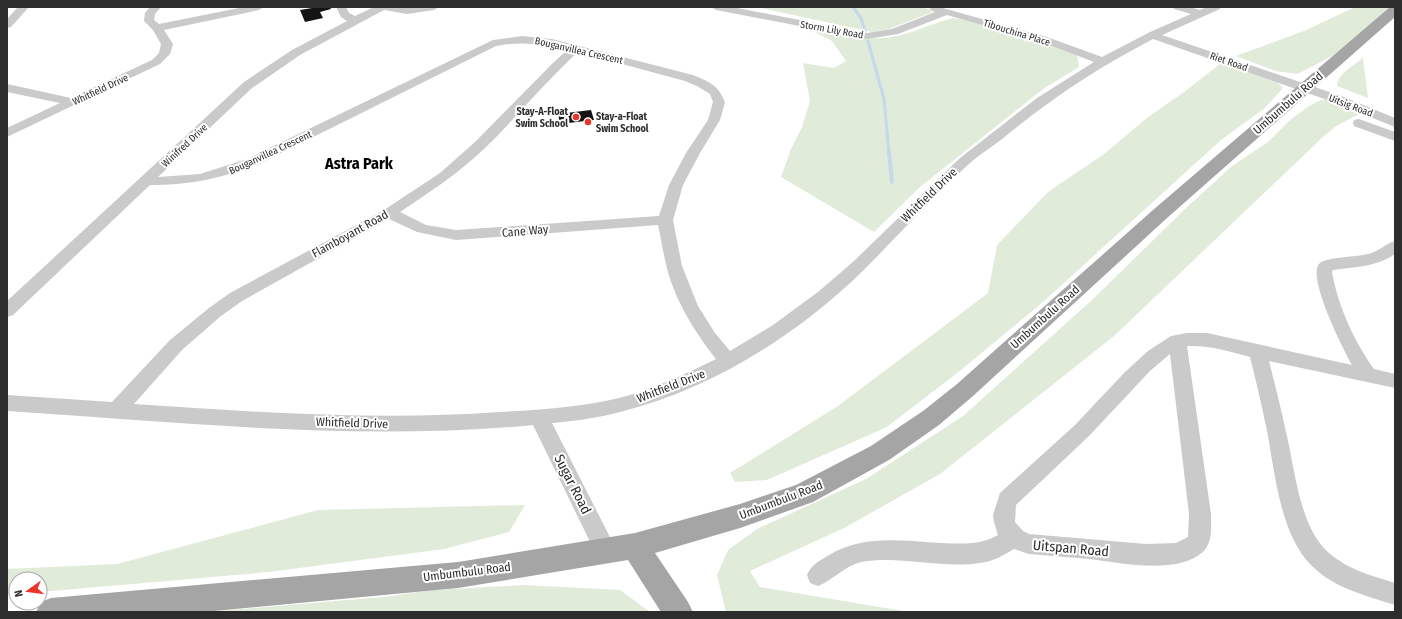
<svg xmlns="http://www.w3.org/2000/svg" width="1402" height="619" viewBox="0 0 1402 619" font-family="'Fira Sans Condensed',sans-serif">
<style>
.green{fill:#e1ebda}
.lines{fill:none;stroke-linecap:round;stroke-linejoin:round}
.stream-far1{stroke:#c5d8ec;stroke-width:3}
.stream{stroke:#c5d8ec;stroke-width:4}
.building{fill:#141414}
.minor{fill:#cacaca;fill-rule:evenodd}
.major{fill:#a5a5a5;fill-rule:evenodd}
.poi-dot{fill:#ea3529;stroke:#fff;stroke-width:1.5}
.labels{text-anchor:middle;stroke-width:4;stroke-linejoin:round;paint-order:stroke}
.far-street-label{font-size:10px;fill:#2d2d2d;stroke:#fff}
.far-poi-label{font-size:10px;font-weight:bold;fill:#2d2d2d;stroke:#fff;text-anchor:end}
.street-label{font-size:12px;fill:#2d2d2d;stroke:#fff}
.near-street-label{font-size:14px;fill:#2d2d2d;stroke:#fff}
.district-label{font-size:16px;font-weight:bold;fill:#000;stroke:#fff}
</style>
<rect width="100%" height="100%" fill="#fff"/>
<g class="green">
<path d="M756 7H921L935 11 889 29 872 32Z"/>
<path d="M1355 7H1391L1348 44 1332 56 1298 74 1275 71 1236 56 1304 31Z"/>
<path d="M953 18C995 23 1036 40 1077 54L1079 67 1043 89 920 187 874 232 781 177 791 149 802 127 810 101 803 63 834 68 846 61 832 41 803 26C831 32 862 42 891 37 912 34 932 23 953 18Z"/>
<path d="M1363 58 1368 98 1337 86C1337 74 1354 65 1363 58Z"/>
<path d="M1220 64C1237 69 1273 75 1283 88L1265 108 1221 140 1043 302 961 370 887 427 767 480 735 482 730 473 838 406 988 293 997 245 1048 192 1104 154 1148 117 1184 92Z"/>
<path d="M1327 99 1364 111 1335 127 1323 137 1114 336 940 474 844 528 750 571 760 587 909 612H726L717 575 728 550 757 529 866 479 963 416 1093 299 1186 208 1232 166 1268 142 1289 121 1309 106 1319 101Z"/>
<path d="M525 505 509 532 444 549 269 572 40 592V579H16V594L7 595V569L117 564 318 510Z"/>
<path d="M524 585 620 590 650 612H206L383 597 434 590Z"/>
</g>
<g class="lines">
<g class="stream-far1">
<path d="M853 7 861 18 865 31"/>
<path d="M868 41 884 99 889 153"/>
</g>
<path class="stream" d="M889 152 892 182"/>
</g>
<g class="building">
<path d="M318 7H330L331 9 320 12 323 18 305 22 300 10Z"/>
<path d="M591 110 594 120 560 124 558 114Z"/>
</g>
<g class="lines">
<g class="minor">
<path d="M18 7H29L11 27 7 28V19Z"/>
<path d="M150 7H161L155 14 154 20 159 24 244 7H264L259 10 164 30 173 44 170 54 160 64 7 137V128L60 103 7 92V84L71 98 152 60 159 53 161 44 153 30 144 21 145 13Z"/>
<path d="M336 7H346L349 13 355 16 374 7H439L434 10 407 14 384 10 300 55 252 88 158 177 200 174 247 159 493 40 522 36 552 39 693 75C710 82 718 85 725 102L720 120 700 153 683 185 673 220 682 266 698 306 715 333 730 351 773 325 818 292 854 261 960 158 1037 98 1094 62 1039 41 947 15 898 34 867 39 716 10 711 7H732L867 33 892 29 935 12 930 9 931 7H939L1047 37 1102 57 1150 32 1191 14 1174 9 1173 7H1190L1200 10 1207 7H1221L1220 9 1162 35 1344 97 1395 118V127L1336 103 1153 39C1099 67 1055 96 1007 135 995 145 981 153 969 164 926 202 890 246 848 285 784 343 705 391 620 412 598 418 575 421 552 423L617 551 614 558 606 561 598 558 533 425C358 442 182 422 7 411V395L112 402 170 340 209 308 230 293 384 210 440 173 475 142 553 63 568 49C544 44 520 41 496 46L257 165C222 178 187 186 150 185L13 315 7 317V301L244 82 292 50 347 21 341 17ZM578 52 685 81 697 86 710 94 713 102 708 120 686 153 669 185 659 216 456 230 426 225 400 212C430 192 459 173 485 148 517 117 545 82 578 52ZM389 219 417 232 456 240 658 225C661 238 663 252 666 264 673 297 695 333 716 359 686 374 655 388 623 397 583 407 541 410 500 412 378 421 256 412 134 404L182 350 221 316 242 301Z"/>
<path d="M1359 119 1395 132V141L1354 126 1353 123 1354 120Z"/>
<path d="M1395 241V254C1377 267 1354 267 1333 270L1332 272C1338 306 1354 341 1374 369L1395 374V388L1269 361C1275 385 1281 408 1286 432 1295 469 1299 527 1329 553 1347 569 1372 576 1395 583V605C1367 596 1334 588 1313 567 1280 536 1275 473 1267 431 1262 406 1256 381 1250 357 1229 351 1209 345 1187 346L1211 514C1211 526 1213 542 1203 552 1177 575 1121 563 1090 559 1070 557 1049 556 1029 554L1014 549C1004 555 992 562 980 563 940 569 900 555 861 562 845 566 833 580 818 586L810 583 807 575C811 565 819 561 829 555 864 534 903 541 942 543 962 544 981 545 998 535L994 522 993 515 1000 493 1075 425 1125 372 1148 351 1171 336 1187 333H1207L1352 365C1344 351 1305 274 1320 263 1327 257 1357 257 1368 254 1378 252 1385 244 1395 241ZM1170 354 1189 514 1188 537 1176 543 1146 544 1029 534 1023 531 1015 522 1016 505 1089 436 1150 371Z"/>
</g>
<path class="major" d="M1390 7H1395V17L1167 218 973 396 939 425 889 460 813 502 740 528 655 553 688 602 693 612H661L628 560 458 588 204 612H36L41 602 51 598 458 562 635 533 740 504 796 485 871 446 923 411 957 384 1153 210Z"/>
</g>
<g class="poi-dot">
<circle cx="576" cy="117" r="4"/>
<circle cx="588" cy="122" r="4"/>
</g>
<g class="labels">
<g class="far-street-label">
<text transform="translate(832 29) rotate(10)" y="4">Storm Lily Road</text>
<text transform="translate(1017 32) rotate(17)" y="4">Tibouchina Place</text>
<text transform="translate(579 50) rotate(13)" y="4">Bouganvillea Crescent</text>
<text transform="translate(1229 61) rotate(19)" y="4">Riet Road</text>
<text transform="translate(100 89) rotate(-25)" y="4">Whitfield Drive</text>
<text transform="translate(1351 105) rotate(21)" y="4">Uitsig Road</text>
<text transform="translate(184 145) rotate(-43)" y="4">Winifred Drive</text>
<text transform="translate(270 152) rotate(-25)" y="4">Bouganvillea Crescent</text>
</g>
<g class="far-poi-label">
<text x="568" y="115">Stay-A-Float<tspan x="568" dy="12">Swim School</tspan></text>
<text x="596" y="120" text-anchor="start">Stay-a-Float<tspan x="596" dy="12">Swim School</tspan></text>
</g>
<g class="street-label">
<text transform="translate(1288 103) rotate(-41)" y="4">Umbumbulu Road</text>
<text transform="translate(929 195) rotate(-44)" y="4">Whitfield Drive</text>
<text transform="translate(525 231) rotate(-5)" y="4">Cane Way</text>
<text transform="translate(350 234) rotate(-29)" y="4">Flamboyant Road</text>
<text transform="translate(1045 317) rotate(-42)" y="4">Umbumbulu Road</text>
<text transform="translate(671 386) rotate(-21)" y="4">Whitfield Drive</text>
<text transform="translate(352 423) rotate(2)" y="4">Whitfield Drive</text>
<text transform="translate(781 500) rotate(-21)" y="4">Umbumbulu Road</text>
<text transform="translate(467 572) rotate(-7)" y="4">Umbumbulu Road</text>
</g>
<g class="near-street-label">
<text transform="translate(573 484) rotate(63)" y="5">Sugar Road</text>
<text transform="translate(1071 548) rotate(5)" y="5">Uitspan Road</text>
</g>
<g class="district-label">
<text x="359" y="169">Astra Park</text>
</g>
</g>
<rect width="1402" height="619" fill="none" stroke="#2d2d2d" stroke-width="16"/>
<g transform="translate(28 591) rotate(256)"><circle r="19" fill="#ffffff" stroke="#ababab"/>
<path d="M0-3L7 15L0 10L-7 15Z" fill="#ea3529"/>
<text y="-6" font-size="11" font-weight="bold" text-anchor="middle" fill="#2d2d2d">N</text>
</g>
</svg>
